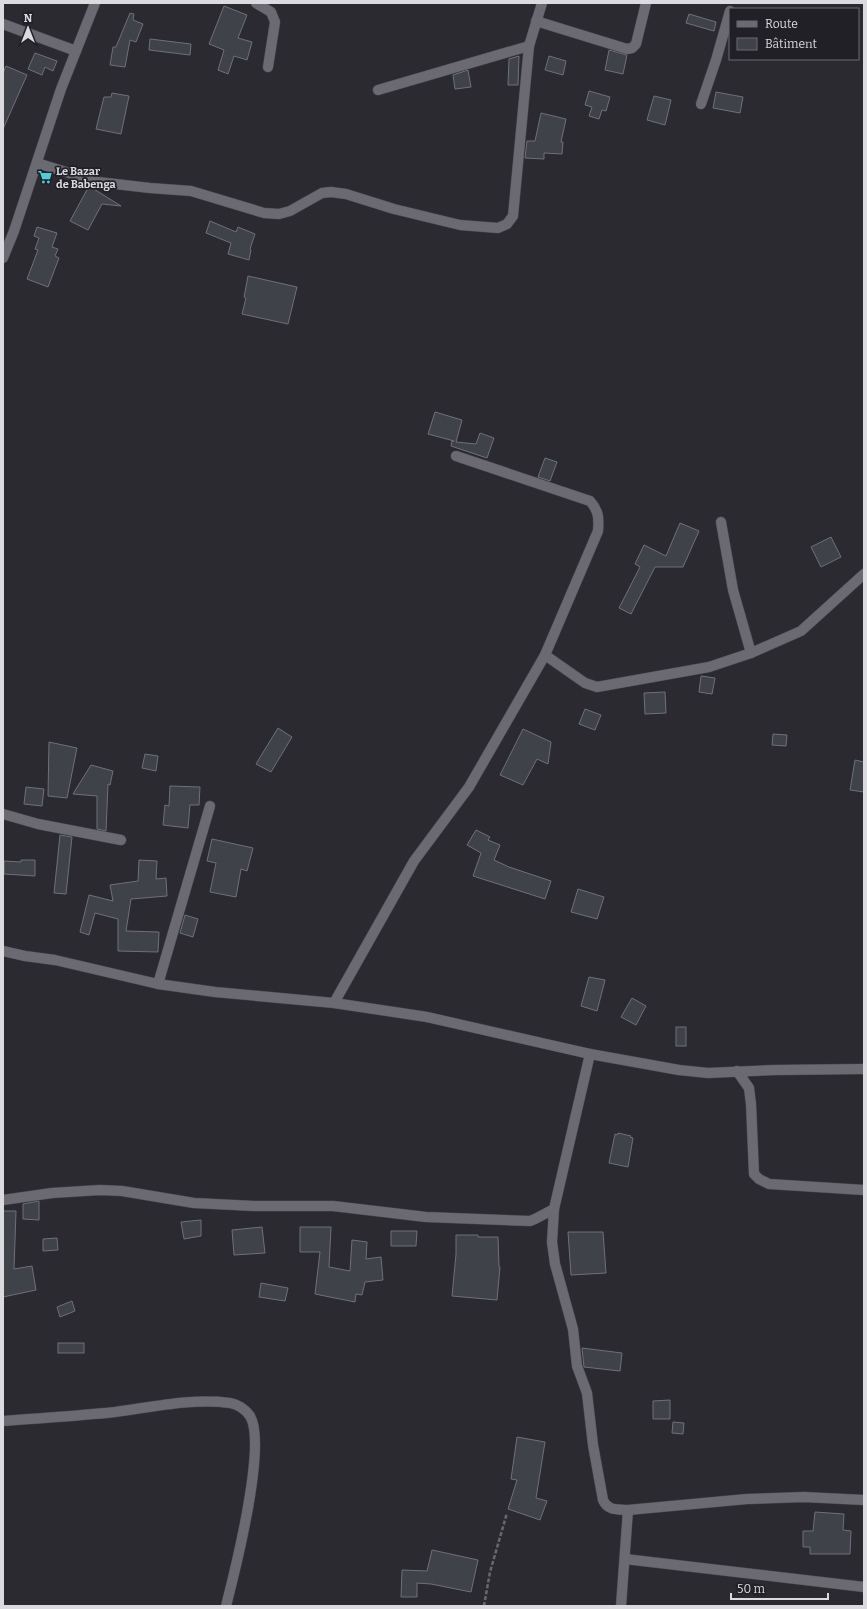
<svg xmlns="http://www.w3.org/2000/svg" width="867" height="1609" viewBox="0 0 867 1609" font-family="Bitter,serif">
<style>
.building{fill:#404249;stroke:#6f7078}
.lines{fill:none;stroke-linecap:round;stroke-linejoin:round}
.street-casing{stroke:#48474c;stroke-width:11}
.secondary-casing{stroke:#48474c;stroke-width:11}
.path{stroke:#69686e;stroke-width:2.5;stroke-dasharray:4 2;stroke-linecap:butt}
.street{stroke:#6b6971;stroke-width:10}
.secondary{stroke:#6b6971;stroke-width:10}
.labels{text-anchor:middle;stroke-width:3.5;stroke-linejoin:round;paint-order:stroke}
.poi-label{font-size:11px;font-weight:bold;fill:#dbdade;stroke:#212027;text-anchor:start}
</style>
<rect width="100%" height="100%" fill="#2b2a31"/>
<g class="building">
<path d="M224 6 247 15 238 38 252 42 247 60 234 56 228 74 218 70 224 50 209 44Z"/>
<path d="M130 13 134 14 133 20 143 24 136 42 130 40 125 67 110 65 113 47H116Z"/>
<path d="M689 14 716 22 714 31 686 23Z"/>
<path d="M150 39 191 44 190 55 149 50Z"/>
<path d="M609 50 627 55 623 74 605 70Z"/>
<path d="M35 53 57 61 53 71 45 67 42 75 28 69Z"/>
<path d="M519 56 518 85H508L509 59Z"/>
<path d="M549 56 566 61 563 75 545 70Z"/>
<path d="M6 66 27 75 3 129V73Z"/>
<path d="M468 70 471 87 455 89 453 75Z"/>
<path d="M589 91 610 97 606 111 602 110 599 119 589 116 592 107 585 105Z"/>
<path d="M716 92 743 97 740 113 713 108Z"/>
<path d="M112 93 129 96 121 134 96 129 104 97H111Z"/>
<path d="M654 96 671 100 665 125 647 120Z"/>
<path d="M541 113 566 119 561 142H563L562 154 544 153V159L525 158 527 141H535Z"/>
<path d="M89 186 121 206 102 204 88 230 70 221Z"/>
<path d="M210 221 236 232 238 227 255 234 250 249 251 250 249 260 228 254 231 243 206 233Z"/>
<path d="M37 227 57 233 52 247 58 249 55 256 59 258 48 287 27 279 38 250 35 249 39 238 34 236Z"/>
<path d="M248 276 297 287 288 324 242 314 246 298 244 297Z"/>
<path d="M435 412 462 420 456 442 476 444 480 433 494 438 487 458 451 446 452 441H454L428 434Z"/>
<path d="M545 458 557 462 550 481 538 477Z"/>
<path d="M680 523 699 531 683 567H655L631 614 619 608 640 567 635 564 644 545 666 556Z"/>
<path d="M831 537 841 557 821 567 811 547Z"/>
<path d="M701 676 715 678 712 694 699 692Z"/>
<path d="M665 692 666 713 645 714 644 693Z"/>
<path d="M585 709 601 715 595 730 579 724Z"/>
<path d="M278 728 292 737 271 772 256 764Z"/>
<path d="M523 729 551 742 548 764 537 759 523 785 500 775Z"/>
<path d="M773 734 787 735 786 746 772 745Z"/>
<path d="M49 742 77 748 67 798 48 796Z"/>
<path d="M145 754 158 756 156 771 142 768Z"/>
<path d="M855 760 864 762V792L850 790Z"/>
<path d="M91 765 113 771 110 785 108 784 106 831 97 829V796L73 794Z"/>
<path d="M170 786 200 787 199 805H190L188 828 163 825 165 805 169 806Z"/>
<path d="M26 787 44 789 42 806 24 804Z"/>
<path d="M476 830 490 837 488 840 500 845 494 860 509 867 551 881 545 899 473 876 481 853 467 845Z"/>
<path d="M60 835 72 837 66 894 54 893Z"/>
<path d="M212 839 253 848 247 871 241 869 236 897 210 892 216 863 207 861Z"/>
<path d="M21 860H35V876L4 874V861L21 862Z"/>
<path d="M139 860 157 861 156 879 166 878 167 896 131 899 126 931 159 932 158 952 118 951V919L95 913 89 935 80 932 89 895 113 901 110 885 138 881Z"/>
<path d="M578 889 604 897 597 919 571 912Z"/>
<path d="M185 915 198 919 193 937 180 933Z"/>
<path d="M589 977 605 980 597 1011 581 1006Z"/>
<path d="M632 998 646 1006 636 1025 621 1017Z"/>
<rect x="676" y="1027" width="10" height="19"/>
<path d="M618 1133 631 1136 630 1137 633 1138 628 1167 609 1163 615 1134 617 1135Z"/>
<path d="M39 1201V1220L23 1219V1204Z"/>
<path d="M3 1211H16L14 1269 32 1266 36 1290 3 1297Z"/>
<path d="M201 1220V1236L184 1239 181 1222Z"/>
<path d="M262 1227 265 1253 234 1255 232 1230Z"/>
<path d="M300 1227H331L329 1267 350 1271 352 1240 367 1242 366 1259 381 1257 383 1280 365 1282 362 1295 356 1294 355 1302 315 1294 320 1252H300Z"/>
<path d="M391 1231H417L416 1246H391Z"/>
<path d="M568 1232H603L606 1273 571 1275Z"/>
<path d="M456 1235H478V1237H498L499 1267H500L497 1300 452 1296 456 1254Z"/>
<path d="M57 1238 58 1250 43 1251V1239Z"/>
<path d="M261 1283 288 1288 285 1301 259 1297Z"/>
<path d="M72 1301 75 1311 60 1317 57 1307Z"/>
<rect x="58" y="1343" width="26" height="10"/>
<path d="M582 1348 622 1353 620 1371 584 1367Z"/>
<path d="M670 1400V1419H653V1401Z"/>
<path d="M673 1422 684 1423 683 1434 672 1433Z"/>
<path d="M517 1437 545 1442 536 1498 547 1501 540 1520 508 1509 517 1480 511 1479Z"/>
<path d="M815 1512 844 1514 843 1530 851 1531 850 1554H810V1547H803V1531H813Z"/>
<path d="M432 1550 478 1560 471 1592 431 1584 417 1583V1597H401L402 1570 427 1571Z"/>
</g>
<g class="lines">
<defs>
<g id="street">
<path d="M256 3 271 12 275 22 268 67"/>
<path d="M536 21 627 49 632 48 636 44 646 3"/>
<path d="M3 24 76 51"/>
<path d="M378 90 529 46"/>
<path d="M701 104 716 60 730 11"/>
<path d="M37 163 98 182 150 188 191 191 264 213 279 214 290 211 322 193 331 192 346 194 394 209 460 225 498 228 507 224 513 216 529 46 542 3"/>
<path d="M721 522 733 590 751 653"/>
<path d="M545 655 585 683 597 687 709 667 751 653 801 631 864 574"/>
<path d="M3 814 38 824 121 840"/>
<path d="M3 951 25 956 55 960 158 984 215 992 334 1003 427 1017 590 1054 679 1070 708 1073 775 1070 864 1069"/>
<path d="M158 984 210 806"/>
<path d="M334 1003 414 861 469 787 545 655 598 531C599 519 599 511 590 501L456 456"/>
<path d="M590 1054 554 1209 552 1242 555 1264 573 1329 577 1366 587 1393 593 1445 603 1500C608 1511 617 1509 628 1510L747 1499 804 1497 864 1500"/>
<path d="M737 1071 749 1088 751 1104 754 1174 759 1179 769 1184 864 1190"/>
<path d="M3 1200 52 1193 100 1190 122 1191 194 1203 254 1206H333L426 1217 530 1221 535 1219 554 1209"/>
<path d="M3 1421C40 1418 78 1416 115 1412 153 1407 191 1398 230 1403 237 1404 245 1409 250 1416 267 1444 235 1571 226 1606"/>
<path d="M625 1559 864 1587"/>
<path d="M621 1606 628 1510"/>
</g>
<path id="secondary" d="M3 258 14 231 61 89 95 3"/>
</defs>
<use href="#street" class="street-casing"/>
<use href="#secondary" class="secondary-casing"/>
<path class="path" d="M484 1606 490 1572 507 1513"/>
<use href="#street" class="street"/>
<use href="#secondary" class="secondary"/>
</g>
<defs>
<symbol id="supermarket-bare" viewBox="-9 -9 18 18"><path d="M-6-5.5h2.5l.6 2H6L4.5 2H-2.5L-4.4-4H-6ZM-1.5 3.2a1.3 1.3 0 1 0 .1 0ZM3 3.2a1.3 1.3 0 1 0 .1 0Z" fill="#52ccd6" stroke="#212027" stroke-width="2.5" paint-order="stroke"/></symbol>
</defs>
<g fill-rule="evenodd">
<use href="#supermarket-bare" x="35" y="167" width="20" height="20"/>
</g>
<g class="labels">
<g class="poi-label">
<text x="56" y="175">Le Bazar<tspan x="56" dy="13">de Babenga</tspan></text>
</g>
</g>
<rect width="867" height="1609" fill="none" stroke="#dbdade" stroke-width="8"/>
<rect x="729" y="8" width="130" height="52" fill="#212027" stroke="#6b6a70"/>
<rect x="737" y="21" width="20" height="6" fill="#6b6971" stroke="#6b6a70"/>
<text x="765" y="28" font-size="12" fill="#dbdade">Route</text>
<rect x="737" y="38" width="20" height="12" fill="#404249" stroke="#6b6a70"/>
<text x="765" y="48" font-size="12" fill="#dbdade">Bâtiment</text>
<g transform="translate(28 28)" stroke="#212027" stroke-width="3" paint-order="stroke">
<path d="M0-3L7 15L0 10L-7 15Z" fill="#dbdade"/>
<text y="-6" font-size="11" font-weight="bold" text-anchor="middle" fill="#dbdade">N</text>
</g>
<path d="M731 1593v6h97v-6" fill="none" stroke="#dbdade" stroke-width="2"/>
<text x="737" y="1593" font-size="12" fill="#dbdade" stroke="#212027" stroke-width="3" paint-order="stroke">50 m</text>
</svg>
